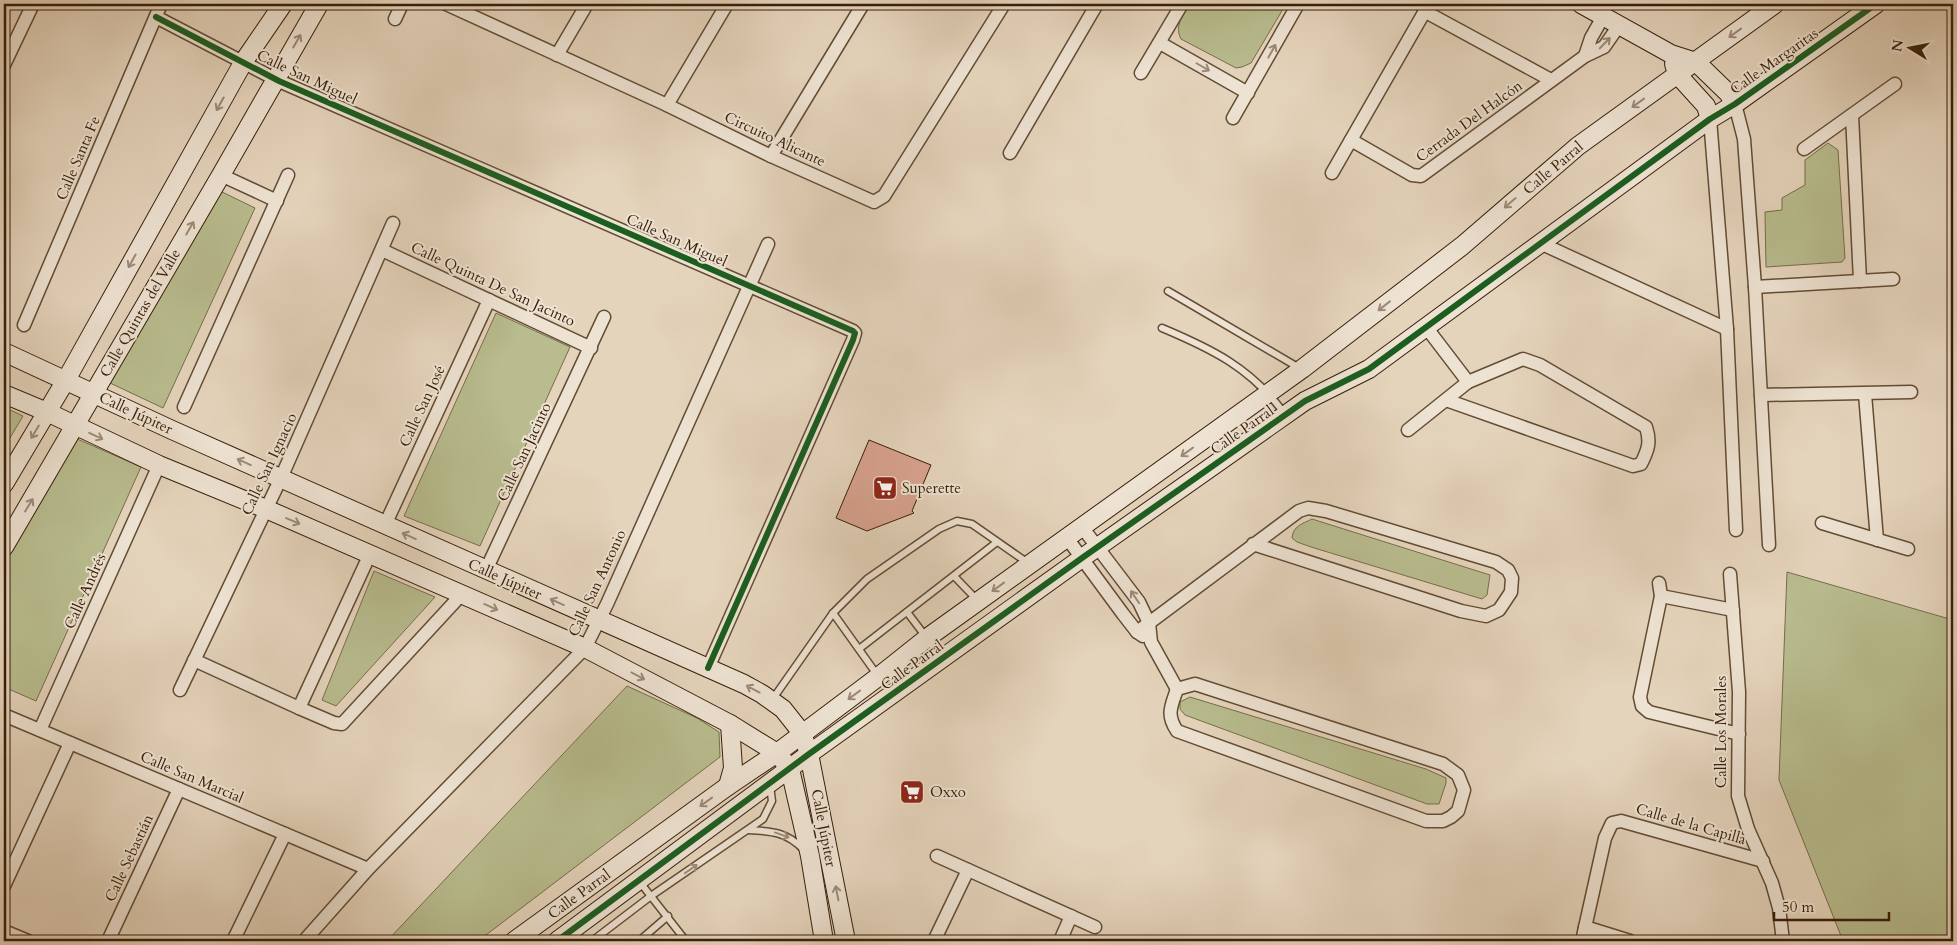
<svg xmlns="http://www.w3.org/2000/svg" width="1957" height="945" viewBox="0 0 1957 945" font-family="Cardo,serif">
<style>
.green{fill:#b8bc8e;stroke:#786d4b}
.building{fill:#d9a390;stroke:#371e08}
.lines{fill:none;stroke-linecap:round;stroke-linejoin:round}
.lane-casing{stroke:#624c35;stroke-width:9}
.street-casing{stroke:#624c35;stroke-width:15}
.secondary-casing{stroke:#371e08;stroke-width:20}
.lane{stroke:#eee3d3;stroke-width:6}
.street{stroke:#eee3d3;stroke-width:12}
.secondary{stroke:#eee3d3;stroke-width:18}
.cycleway-casing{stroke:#eee3d3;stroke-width:9}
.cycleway{stroke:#1b5e20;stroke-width:6}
.oneway{stroke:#9c8a78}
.labels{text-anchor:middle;stroke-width:4;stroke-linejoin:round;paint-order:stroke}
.street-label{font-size:15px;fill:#371e08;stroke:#eee3d3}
.poi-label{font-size:15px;fill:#371e08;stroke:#eee3d3;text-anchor:start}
</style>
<rect width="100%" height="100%" fill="#e5d4bc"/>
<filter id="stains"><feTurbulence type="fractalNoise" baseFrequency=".004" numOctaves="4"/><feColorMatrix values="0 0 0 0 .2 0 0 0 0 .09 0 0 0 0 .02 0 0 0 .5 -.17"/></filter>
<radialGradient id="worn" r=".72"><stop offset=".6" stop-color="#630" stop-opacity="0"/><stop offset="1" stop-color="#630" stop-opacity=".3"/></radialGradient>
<g class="green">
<path d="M1190 4H1286L1251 63 1242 67 1236 68 1181 39C1174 26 1183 15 1190 4Z"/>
<path d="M1828 143 1838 150 1845 258 1842 262 1766 267 1765 212 1782 210V198L1805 185V160Z"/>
<path d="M218 190 255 208 163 408 108 382Z"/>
<path d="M496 313 570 347 480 546 404 516Z"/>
<path d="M4 407 23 416 4 448Z"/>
<path d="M75 438 141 467 36 701 4 687V561Z"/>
<path d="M1312 519 1490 575 1487 595 1482 599 1311 547 1297 542 1292 538C1293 526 1302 524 1312 519Z"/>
<path d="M374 571 435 597 336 706 322 700Z"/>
<path d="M1787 572 1953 620V941H1843L1779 780Z"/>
<path d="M627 686 697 718 719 732 720 757 478 941H387Z"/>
<path d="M1190 697 1426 769 1446 778V783L1439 804H1427L1185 715 1180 709V702Z"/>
</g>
<path class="building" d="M869 440 931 465 912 511 914 513 867 531 836 518Z"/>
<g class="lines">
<defs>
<g id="lane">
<path d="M1168 291 1301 369"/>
<path d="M1162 328C1212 349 1251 368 1284 413"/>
<path d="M954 576 978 601"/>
<path d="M907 612 942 658"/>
<path d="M833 613 878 676"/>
<path d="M859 649 997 542"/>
<path d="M772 700 833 613 867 579 939 529 957 521 972 524 1028 563"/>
<path d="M748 830C772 831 787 832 804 850"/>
<path d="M639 881 686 941"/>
<path d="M592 941 651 896 763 819 772 801 770 786"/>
<path d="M639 941 668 916"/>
</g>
<g id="street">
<path d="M446 4 667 105 771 156 874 202 884 196 1004 4"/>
<path d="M1424 11 1551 80"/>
<path d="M156 17 279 81 853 331 855 333 853 340 708 668"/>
<path d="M395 19 402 4"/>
<path d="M1160 43 1248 93"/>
<path d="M557 55 587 4"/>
<path d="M1585 56 1591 38 1604 15"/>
<path d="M4 65 33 4"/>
<path d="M1141 73 1182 4"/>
<path d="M1735 104 1744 139 1755 287 1769 545"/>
<path d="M667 105 727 4"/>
<path d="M1852 115 1860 281"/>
<path d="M1233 118 1298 4"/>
<path d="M1710 119 1727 329 1736 530"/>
<path d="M1351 140 1412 175 1421 176 1585 56 1604 47 1620 24"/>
<path d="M1804 149 1895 84"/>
<path d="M1010 153 1097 4"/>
<path d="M771 156 863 4"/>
<path d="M1332 173 1429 4"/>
<path d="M221 175 277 201"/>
<path d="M1540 243 1727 329"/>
<path d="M382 250 591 348"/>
<path d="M1755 287 1893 279"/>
<path d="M24 325 161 4"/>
<path d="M1426 327 1468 382"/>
<path d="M1865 394 1877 540"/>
<path d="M1761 395 1911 392"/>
<path d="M184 407 288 175"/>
<path d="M1408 430 1468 382 1523 359 1540 365 1646 427C1651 442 1648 450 1641 464L1633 466 1446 400"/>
<path d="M1822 523 1908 549"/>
<path d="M385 525 489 300"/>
<path d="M1082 527 1139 602 1149 623 1151 642 1177 689"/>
<path d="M1067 538 1123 614 1137 632 1143 636"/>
<path d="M486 570 604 317"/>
<path d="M1730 574 1739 692 1738 796 1748 829 1772 883 1779 908 1783 941"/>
<path d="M1659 583 1661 596 1640 697 1642 706 1649 712 1739 734"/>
<path d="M1661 596 1733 610"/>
<path d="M1137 632 1299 511 1308 508 1326 511 1496 562 1508 570 1512 578 1511 592 1499 610 1486 616 1461 611 1253 544"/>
<path d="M194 660 299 708 334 723 342 724 462 594"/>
<path d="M1195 684 1443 764 1458 775 1464 790 1458 811 1451 817 1443 821H1426L1177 731C1166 714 1171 707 1177 689Z"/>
<path d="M180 690 281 478 393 223"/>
<path d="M299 708 370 554"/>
<path d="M4 715 368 869"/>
<path d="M40 730 159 465"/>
<path d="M937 856 1095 927"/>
<path d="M4 886 70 743"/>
<path d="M1585 927 1630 941"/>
<path d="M4 931 28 941"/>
<path d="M108 941 179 789"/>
<path d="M233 941 285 834"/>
<path d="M304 941 368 869 585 648 607 604 768 244"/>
<path d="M934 941 968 870"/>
<path d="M1060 941 1071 916"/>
<path d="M1582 941 1605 838 1612 823 1621 821 1763 861"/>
</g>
<g id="secondary">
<path d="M1581 4 1671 54 1696 62 1728 93 1735 104"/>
<path d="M1674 64 1677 74 1706 106 1710 119"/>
<path d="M4 352 172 430 744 684 762 694 783 709 802 733 809 754 846 941"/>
<path d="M4 394 47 412 159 465 266 509 585 648 730 724 777 753 790 769 810 856 824 941"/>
<path d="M4 484 66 380 244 61 283 4"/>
<path d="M4 547 221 175 319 4"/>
<path d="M728 786 733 768 730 724"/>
<path d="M514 941 728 786 777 753 878 677 927 638 1302 369 1462 246 1578 146 1775 4"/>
<path d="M557 941 809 754 1082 558 1305 401 1369 369 1710 119 1735 104 1876 4"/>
</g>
</defs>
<use href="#lane" class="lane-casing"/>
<use href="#street" class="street-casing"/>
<use href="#secondary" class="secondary-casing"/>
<use href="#lane" class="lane"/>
<use href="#street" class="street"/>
<use href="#secondary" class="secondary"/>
<defs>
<g id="cycleway">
<path d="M156 17 279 81 853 331 855 333 853 340 708 668"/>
<path d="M557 941 809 754 1082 558 1305 401 1369 369 1710 119 1735 104 1876 4"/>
</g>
</defs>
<use href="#cycleway" class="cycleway-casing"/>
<use href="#cycleway" class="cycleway"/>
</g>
<defs><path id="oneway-shaft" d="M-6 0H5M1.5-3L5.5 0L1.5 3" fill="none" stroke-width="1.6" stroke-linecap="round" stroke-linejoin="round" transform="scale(1.25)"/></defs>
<g class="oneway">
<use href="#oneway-shaft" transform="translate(1735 33) rotate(144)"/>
<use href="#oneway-shaft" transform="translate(297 41) rotate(-60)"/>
<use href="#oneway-shaft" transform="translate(1605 43) rotate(-46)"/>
<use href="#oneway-shaft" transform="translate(1272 51) rotate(-61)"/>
<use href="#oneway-shaft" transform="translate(1203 67) rotate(30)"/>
<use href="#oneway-shaft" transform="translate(1638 103) rotate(144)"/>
<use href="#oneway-shaft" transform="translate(220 104) rotate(119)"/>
<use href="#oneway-shaft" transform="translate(1510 203) rotate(139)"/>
<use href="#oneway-shaft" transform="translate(190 228) rotate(-60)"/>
<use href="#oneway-shaft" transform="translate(132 261) rotate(119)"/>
<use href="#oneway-shaft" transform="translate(1384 306) rotate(142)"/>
<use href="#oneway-shaft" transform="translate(35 432) rotate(121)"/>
<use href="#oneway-shaft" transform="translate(96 436) rotate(25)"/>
<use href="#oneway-shaft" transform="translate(1187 452) rotate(144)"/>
<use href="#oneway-shaft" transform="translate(244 462) rotate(-156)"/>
<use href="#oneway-shaft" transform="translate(29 505) rotate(-59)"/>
<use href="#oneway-shaft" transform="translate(293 521) rotate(23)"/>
<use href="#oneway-shaft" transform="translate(409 536) rotate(-156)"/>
<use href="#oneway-shaft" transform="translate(998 587) rotate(144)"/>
<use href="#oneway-shaft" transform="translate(1135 597) rotate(-124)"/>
<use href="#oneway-shaft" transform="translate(557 602) rotate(-156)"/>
<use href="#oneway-shaft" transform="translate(491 607) rotate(24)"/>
<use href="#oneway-shaft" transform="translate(638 676) rotate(28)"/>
<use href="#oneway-shaft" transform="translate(753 689) rotate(-152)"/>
<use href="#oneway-shaft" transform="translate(854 695) rotate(144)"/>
<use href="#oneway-shaft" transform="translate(706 802) rotate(144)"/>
<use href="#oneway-shaft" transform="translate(782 835) rotate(20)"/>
<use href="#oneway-shaft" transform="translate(691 869) rotate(-35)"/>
<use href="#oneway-shaft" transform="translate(837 893) rotate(-101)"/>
</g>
<defs>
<symbol id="supermarket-square" viewBox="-11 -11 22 22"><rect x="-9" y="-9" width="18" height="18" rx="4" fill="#8f2418" stroke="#eee3d3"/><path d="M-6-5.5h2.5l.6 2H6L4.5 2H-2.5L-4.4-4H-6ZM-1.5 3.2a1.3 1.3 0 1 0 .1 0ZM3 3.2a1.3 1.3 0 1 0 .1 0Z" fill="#fff"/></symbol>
</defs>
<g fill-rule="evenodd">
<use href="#supermarket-square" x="871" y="474" width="28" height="28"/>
<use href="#supermarket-square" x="898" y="778" width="28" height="28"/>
</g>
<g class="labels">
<g class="street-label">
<text transform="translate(1774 61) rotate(-35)" y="5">Calle Margaritas</text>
<text transform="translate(307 77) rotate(25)" y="5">Calle San Miguel</text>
<text transform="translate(1469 121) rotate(-36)" y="5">Cerrada Del Halcón</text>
<text transform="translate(775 139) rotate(25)" y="5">Circuito Alicante</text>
<text transform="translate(78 158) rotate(-67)" y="5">Calle Santa Fe</text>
<text transform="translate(1553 168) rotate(-40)" y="5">Calle Parral</text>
<text transform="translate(677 240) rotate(24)" y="5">Calle San Miguel</text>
<text transform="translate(493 284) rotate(25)" y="5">Calle Quinta De San Jacinto</text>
<text transform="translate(140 313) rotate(-60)" y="5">Calle Quintas del Valle</text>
<text transform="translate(422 406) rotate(-65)" y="5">Calle San José</text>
<text transform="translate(136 413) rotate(25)" y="5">Calle Júpiter</text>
<text transform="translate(1242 430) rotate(-35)" y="5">Calle Parral</text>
<text transform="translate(524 452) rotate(-65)" y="5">Calle San Jacinto</text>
<text transform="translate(269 464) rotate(-65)" y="5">Calle San Ignacio</text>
<text transform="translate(505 579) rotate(24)" y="5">Calle Júpiter</text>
<text transform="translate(597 583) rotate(-65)" y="5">Calle San Antonio</text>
<text transform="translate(85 591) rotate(-66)" y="5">Calle Andrés</text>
<text transform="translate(912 665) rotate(-36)" y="5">Calle Parral</text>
<text transform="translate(1721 732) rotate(-90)" y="5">Calle Los Morales</text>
<text transform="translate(192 777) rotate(23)" y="5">Calle San Marcial</text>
<text transform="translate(1691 824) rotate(16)" y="5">Calle de la Capilla</text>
<text transform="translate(824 828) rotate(79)" y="5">Calle Júpiter</text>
<text transform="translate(129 858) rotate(-65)" y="5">Calle Sebastián</text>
<text transform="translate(579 894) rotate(-36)" y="5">Calle Parral</text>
</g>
<g class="poi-label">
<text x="902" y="493">Superette</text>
<text x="930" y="797">Oxxo</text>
</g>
</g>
<rect width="1957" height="945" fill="none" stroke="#e5d4bc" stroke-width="20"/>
<rect x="5" y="5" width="1947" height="935" fill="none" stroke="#371e08" stroke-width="2.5"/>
<rect x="10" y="10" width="1937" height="925" fill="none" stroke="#371e08"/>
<g transform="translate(1910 48) rotate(280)" stroke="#eee3d3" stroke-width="4" paint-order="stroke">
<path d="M0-4L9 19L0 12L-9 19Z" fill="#371e08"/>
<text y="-8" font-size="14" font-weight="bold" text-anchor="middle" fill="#371e08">N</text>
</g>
<path d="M1774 912v8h115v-8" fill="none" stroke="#371e08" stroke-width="2.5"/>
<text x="1782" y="912" font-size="15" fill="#371e08" stroke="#eee3d3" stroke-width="4" paint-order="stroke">50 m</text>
<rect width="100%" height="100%" filter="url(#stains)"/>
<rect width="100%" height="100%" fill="url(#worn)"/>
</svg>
